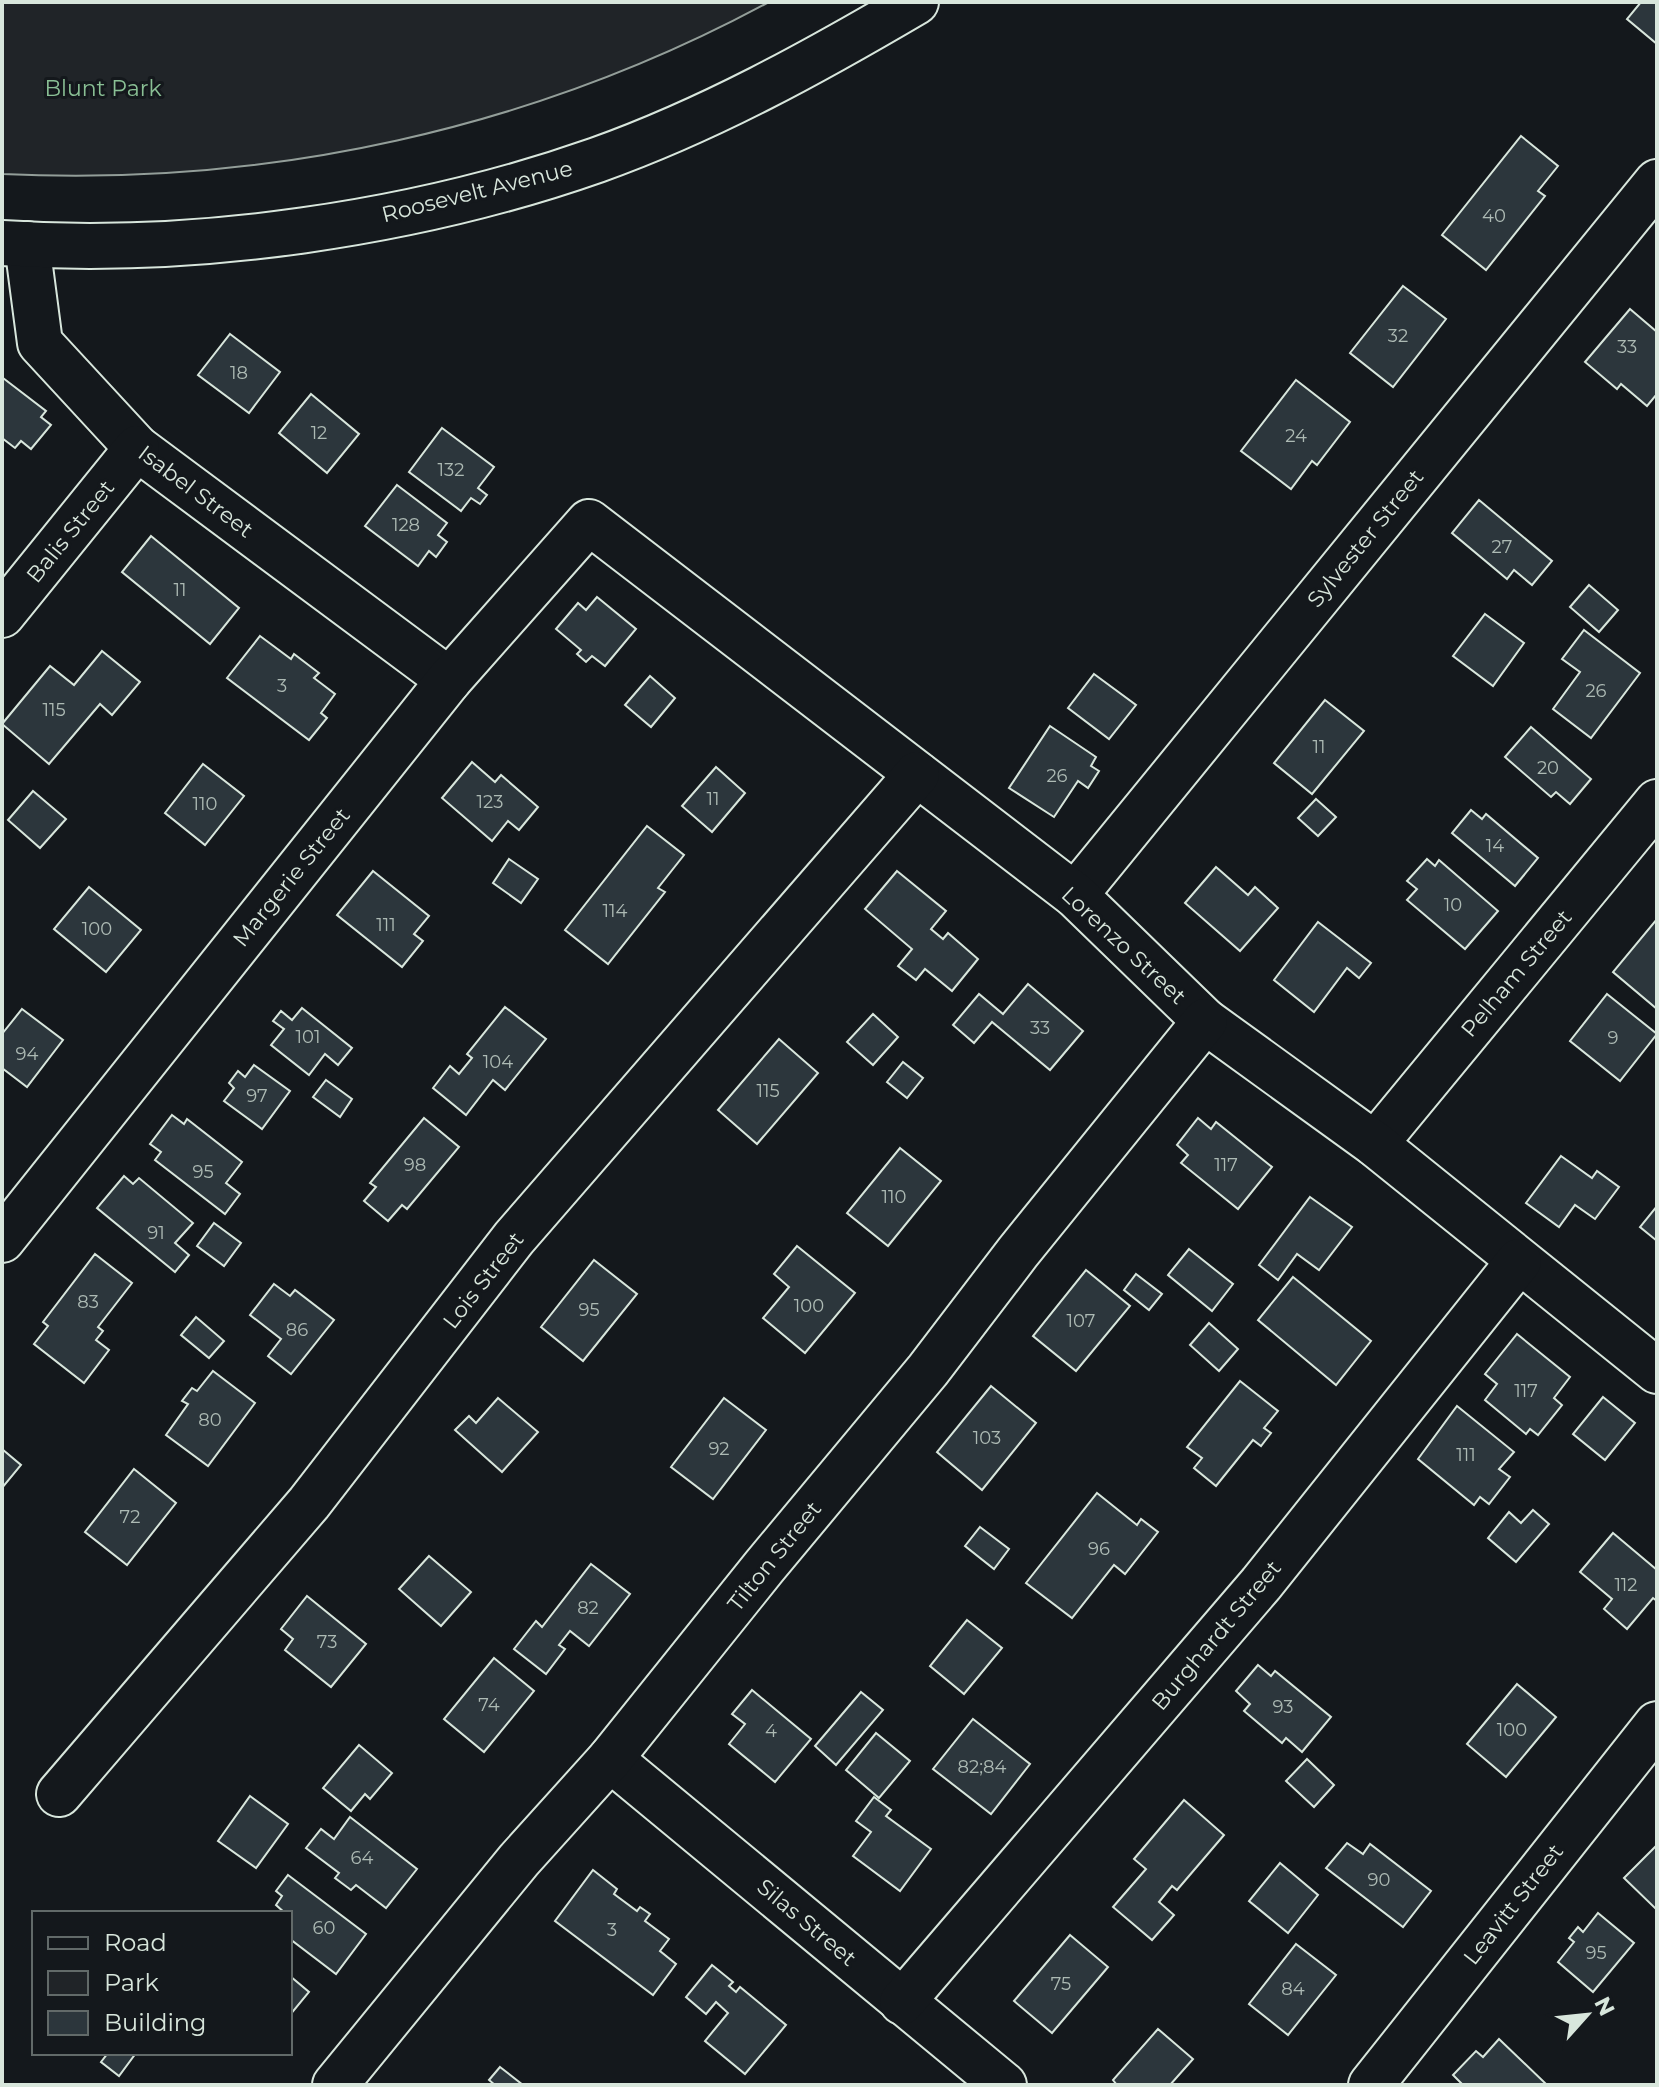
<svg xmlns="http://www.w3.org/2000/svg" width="1659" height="2087" viewBox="0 0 1659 2087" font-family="Montserrat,sans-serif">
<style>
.green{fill:#202428;stroke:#939e99;stroke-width:2}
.building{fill:#2c363c;stroke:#d8e6dc;stroke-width:2}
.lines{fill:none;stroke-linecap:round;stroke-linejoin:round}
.minor-casing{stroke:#d8e6dc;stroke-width:48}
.major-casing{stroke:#d8e6dc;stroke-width:48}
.minor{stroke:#14181c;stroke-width:44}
.major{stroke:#14181c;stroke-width:44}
.labels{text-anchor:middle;stroke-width:6;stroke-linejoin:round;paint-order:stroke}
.number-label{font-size:18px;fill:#adbab4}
.park-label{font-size:22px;fill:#8ac095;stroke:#14181c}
.street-label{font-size:22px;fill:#d8e6dc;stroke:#14181c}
</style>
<rect width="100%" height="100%" fill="#14181c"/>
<path class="green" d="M2 2H769C534 129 268 187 2 174Z"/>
<g class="building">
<path d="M1641 2H1657V44L1627 19Z"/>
<path d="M1521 136 1558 166 1538 191 1545 196 1486 270 1442 235Z"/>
<path d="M1403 286 1446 319 1393 387 1350 353Z"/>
<path d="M1630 309 1657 332V394L1647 406 1621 384 1617 389 1585 362Z"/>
<path d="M230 334 280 372 249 413 198 375Z"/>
<path d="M3 378 46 411 41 417 51 425 31 449 21 441 15 448 2 438Z"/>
<path d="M1296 380 1350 422 1317 465 1312 461 1291 489 1241 451Z"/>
<path d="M311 394 359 434 327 473 279 433Z"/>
<path d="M442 428 494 467 478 488 487 495 480 504 471 498 461 511 409 472Z"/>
<path d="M397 485 447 523 438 535 447 542 436 557 429 551 418 566 365 526Z"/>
<path d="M1479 500 1552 561 1532 585 1514 570 1507 579 1452 533Z"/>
<path d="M151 536 239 608 210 644 122 572Z"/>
<path d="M1589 585 1618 610 1599 632 1570 607Z"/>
<path d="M597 597 636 629 605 666 592 656 586 662 577 654 581 650 556 629 578 603 586 610Z"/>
<path d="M1485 614 1524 643 1493 686 1453 656Z"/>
<path d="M1584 630 1640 673 1591 738 1553 709 1580 672 1562 659Z"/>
<path d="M260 636 291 659 294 654 319 673 314 678 335 694 321 713 327 718 309 740 227 678Z"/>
<path d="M102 651 140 682 112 715 100 704 49 764 2 724 50 666 74 685Z"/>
<path d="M1094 674 1136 705 1109 739 1068 708Z"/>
<path d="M650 676 675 698 651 727 625 705Z"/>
<path d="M1325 700 1364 731 1312 794 1274 763Z"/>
<path d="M1050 726 1096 757 1091 766 1099 771 1088 788 1078 781 1054 817 1009 788Z"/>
<path d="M1531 727 1591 779 1570 804 1556 792 1551 797 1505 757Z"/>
<path d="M472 762 495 782 501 775 538 807 519 830 508 821 492 841 442 798Z"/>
<path d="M203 764 244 796 205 845 165 813Z"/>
<path d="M716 767 745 793 712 832 682 806Z"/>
<path d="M33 791 66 819 40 848 8 820Z"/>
<path d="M1316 799 1336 817 1318 836 1298 818Z"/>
<path d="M1471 810 1482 819 1486 814 1538 858 1515 886 1452 833Z"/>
<path d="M647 826 684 855 658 888 665 892 608 964 565 930Z"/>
<path d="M509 859 538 879 521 903 493 883Z"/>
<path d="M1427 859 1435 866 1439 860 1498 911 1465 949 1407 900 1417 889 1407 881Z"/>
<path d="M1216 867 1248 895 1255 887 1278 908 1240 951 1185 903Z"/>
<path d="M373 871 429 916 414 934 423 941 402 967 337 915Z"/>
<path d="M897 871 946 911 931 929 943 939 948 933 978 959 952 991 925 969 916 980 898 966 912 949 865 909Z"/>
<path d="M89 887 141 930 106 972 54 929Z"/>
<path d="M1657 919V1009L1613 972Z"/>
<path d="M1318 922 1371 963 1359 978 1347 968 1314 1012 1274 980Z"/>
<path d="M1028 984 1083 1031 1050 1070 992 1022 974 1043 953 1025 979 994 1003 1014Z"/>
<path d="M1607 994 1657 1034 1620 1081 1570 1041Z"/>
<path d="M505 1007 546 1039 505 1090 493 1080 466 1115 433 1088 450 1066 459 1074 472 1058 467 1054Z"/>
<path d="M302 1008 352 1048 338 1065 325 1054 309 1075 271 1045 284 1029 273 1021 281 1011 292 1020Z"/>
<path d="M22 1009 63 1040 27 1087 2 1068V1034Z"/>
<path d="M873 1014 898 1037 873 1065 847 1042Z"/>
<path d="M779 1039 818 1073 757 1144 718 1110Z"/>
<path d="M903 1062 923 1078 907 1098 887 1082Z"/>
<path d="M254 1065 290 1091 262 1129 224 1101 234 1088 229 1083 238 1071 245 1077Z"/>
<path d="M326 1080 352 1099 340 1117 313 1097Z"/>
<path d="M172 1115 184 1124 187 1119 242 1162 226 1183 240 1194 225 1214 155 1160 161 1152 150 1144Z"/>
<path d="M424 1118 459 1147 407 1209 402 1205 388 1221 364 1201 376 1187 370 1183Z"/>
<path d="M1198 1118 1211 1129 1216 1122 1272 1167 1238 1209 1181 1163 1188 1155 1177 1145Z"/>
<path d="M900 1148 941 1181 888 1246 847 1213Z"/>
<path d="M1561 1156 1592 1178 1597 1171 1619 1187 1595 1219 1575 1205 1559 1227 1526 1203Z"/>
<path d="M124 1176 133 1184 139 1178 193 1223 175 1243 189 1255 175 1272 97 1208Z"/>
<path d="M1310 1197 1352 1227 1319 1270 1297 1254 1278 1280 1259 1265Z"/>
<path d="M1657 1206V1241L1640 1227Z"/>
<path d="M214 1223 241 1243 224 1266 197 1246Z"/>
<path d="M797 1246 855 1293 805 1353 763 1318 789 1287 774 1274Z"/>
<path d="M1189 1249 1233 1284 1212 1311 1168 1275Z"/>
<path d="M95 1254 132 1283 98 1327 103 1331 96 1340 109 1350 84 1383 34 1344 48 1326 43 1322Z"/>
<path d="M594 1260 637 1294 583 1361 541 1327Z"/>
<path d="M1086 1270 1130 1306 1076 1371 1033 1336Z"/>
<path d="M1136 1274 1162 1294 1149 1310 1124 1290Z"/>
<path d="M1293 1277 1371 1341 1336 1385 1258 1320Z"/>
<path d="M274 1284 290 1296 295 1290 334 1320 291 1374 268 1356 281 1339 250 1315Z"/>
<path d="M196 1317 224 1341 209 1358 181 1335Z"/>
<path d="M1209 1323 1238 1349 1219 1371 1190 1345Z"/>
<path d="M1517 1334 1570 1377 1554 1398 1562 1405 1538 1435 1530 1429 1526 1434 1485 1400 1497 1384 1485 1374Z"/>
<path d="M213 1371 255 1403 208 1466 166 1435 188 1404 182 1401 192 1388 197 1391Z"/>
<path d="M1240 1381 1278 1411 1264 1428 1271 1433 1261 1446 1253 1440 1216 1486 1194 1468 1202 1458 1187 1447Z"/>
<path d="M991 1386 1036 1423 982 1490 937 1452Z"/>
<path d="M1603 1397 1635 1423 1605 1460 1573 1434Z"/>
<path d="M498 1398 538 1432 502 1472 455 1430 469 1416 476 1423Z"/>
<path d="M724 1398 766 1430 713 1499 671 1467Z"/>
<path d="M1457 1406 1514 1452 1499 1469 1510 1477 1489 1504 1480 1497 1474 1505 1418 1459Z"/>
<path d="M2 1449 21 1465 2 1488Z"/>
<path d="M134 1469 176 1503 127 1565 85 1532Z"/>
<path d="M1097 1493 1137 1525 1141 1519 1158 1532 1125 1574 1114 1565 1072 1618 1026 1583Z"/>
<path d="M1533 1510 1549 1524 1516 1562 1488 1538 1509 1512 1521 1523Z"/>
<path d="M980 1527 1009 1549 994 1569 965 1546Z"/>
<path d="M1613 1533 1657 1570V1601L1653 1598 1627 1629 1604 1609 1612 1599 1580 1572Z"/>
<path d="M429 1556 471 1592 441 1626 399 1589Z"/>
<path d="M591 1564 630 1594 589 1646 570 1631 559 1645 565 1649 546 1674 514 1649 536 1621 542 1627Z"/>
<path d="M307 1596 366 1644 331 1687 285 1650 293 1639 281 1629Z"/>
<path d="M967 1620 1002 1648 964 1694 930 1666Z"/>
<path d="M494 1658 534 1691 484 1752 444 1719Z"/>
<path d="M1258 1665 1271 1676 1275 1671 1331 1717 1302 1752 1286 1738 1282 1743 1244 1711 1250 1704 1236 1691Z"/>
<path d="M1517 1684 1556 1717 1506 1777 1467 1744Z"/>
<path d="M752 1690 811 1739 775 1782 729 1744 745 1724 732 1714Z"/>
<path d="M861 1692 883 1710 836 1765 815 1746Z"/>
<path d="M973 1719 1030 1764 991 1814 933 1769Z"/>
<path d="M876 1733 910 1761 879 1798 846 1770Z"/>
<path d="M359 1745 392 1773 370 1799 365 1794 351 1811 323 1788Z"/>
<path d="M1307 1759 1334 1785 1314 1807 1286 1781Z"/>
<path d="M250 1796 288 1824 256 1868 218 1841Z"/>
<path d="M874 1797 891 1810 886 1816 931 1849 900 1891 853 1856 871 1832 856 1821Z"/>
<path d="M1184 1800 1224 1835 1177 1890 1172 1886 1159 1902 1174 1915 1152 1940 1113 1907 1146 1869 1134 1859Z"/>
<path d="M350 1817 417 1869 386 1908 356 1885 351 1890 335 1878 339 1873 306 1848 321 1829 334 1839Z"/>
<path d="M1347 1843 1363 1854 1370 1844 1431 1891 1403 1927 1326 1868Z"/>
<path d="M1657 1845V1910L1624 1878Z"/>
<path d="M1280 1863 1318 1895 1288 1933 1249 1901Z"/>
<path d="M593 1870 617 1889 614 1894 637 1911 640 1907 650 1914 645 1921 669 1939 660 1951 676 1964 653 1995 555 1921Z"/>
<path d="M288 1875 366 1934 336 1974 290 1939 292 1918 290 1913H285L276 1905 282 1896 276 1891Z"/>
<path d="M1598 1913 1634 1943 1593 1992 1558 1962 1574 1942 1569 1938 1578 1927 1583 1932Z"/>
<path d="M1070 1935 1108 1967 1052 2033 1014 2001Z"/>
<path d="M1296 1944 1336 1975 1288 2035 1249 2004Z"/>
<path d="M712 1965 733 1982 729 1986 736 1992 740 1987 786 2025 745 2074 705 2041 728 2013 716 2002 706 2014 686 1997Z"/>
<path d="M290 1976 309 1992 290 2015Z"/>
<path d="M1158 2029 1193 2059 1170 2085H1117L1113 2080Z"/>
<path d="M1499 2039 1545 2083 1543 2085H1463L1453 2075 1476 2051 1483 2057Z"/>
<path d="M108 2053H136L119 2076 101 2062Z"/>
<path d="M500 2067 523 2085H495L489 2080Z"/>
</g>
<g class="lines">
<defs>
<g id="minor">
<path d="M27 244 40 343 137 448 449 680"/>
<path d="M2 615 137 448"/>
<path d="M1075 895 1657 182"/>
<path d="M1375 1144 1657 802"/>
<path d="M2 1240 449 680 589 522 1075 895 1205 1021 1375 1144 1657 1371"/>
<path d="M610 1759 1004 2085"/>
<path d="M59 1794 309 1503 514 1238 917 774"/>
<path d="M902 2002 1261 1584 1519 1261"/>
<path d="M335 2085 519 1860 610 1759 764 1567 928 1370 1018 1252 1205 1021"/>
<path d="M1371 2085 1657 1724"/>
</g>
<path id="major" d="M2 243C194 256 415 224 597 160 709 120 814 62 916 2"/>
</defs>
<use href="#minor" class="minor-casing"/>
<use href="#major" class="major-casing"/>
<use href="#minor" class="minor"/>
<use href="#major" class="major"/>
</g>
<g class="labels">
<g class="number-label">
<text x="1494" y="222">40</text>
<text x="1398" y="342">32</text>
<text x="1627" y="353">33</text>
<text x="239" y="379">18</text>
<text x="319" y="439">12</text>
<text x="1296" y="442">24</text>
<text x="451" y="476">132</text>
<text x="406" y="531">128</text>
<text x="1502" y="553">27</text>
<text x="180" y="596">11</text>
<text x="282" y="692">3</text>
<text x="1596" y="697">26</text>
<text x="54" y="716">115</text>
<text x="1319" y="753">11</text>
<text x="1548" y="774">20</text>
<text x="1057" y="782">26</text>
<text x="713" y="805">11</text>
<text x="490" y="808">123</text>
<text x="205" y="810">110</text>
<text x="1495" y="852">14</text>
<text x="1453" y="911">10</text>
<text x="615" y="917">114</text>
<text x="386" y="931">111</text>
<text x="97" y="935">100</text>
<text x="1040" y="1034">33</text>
<text x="308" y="1043">101</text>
<text x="1613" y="1044">9</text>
<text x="27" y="1060">94</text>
<text x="498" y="1068">104</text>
<text x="768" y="1097">115</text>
<text x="257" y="1102">97</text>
<text x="415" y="1171">98</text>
<text x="1226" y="1171">117</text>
<text x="203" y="1178">95</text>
<text x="894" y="1203">110</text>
<text x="156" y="1239">91</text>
<text x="88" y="1308">83</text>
<text x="809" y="1312">100</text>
<text x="589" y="1316">95</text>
<text x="1081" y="1327">107</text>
<text x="297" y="1336">86</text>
<text x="1526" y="1397">117</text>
<text x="210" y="1426">80</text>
<text x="987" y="1444">103</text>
<text x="719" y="1455">92</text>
<text x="1466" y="1461">111</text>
<text x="130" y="1523">72</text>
<text x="1099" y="1555">96</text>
<text x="1626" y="1591">112</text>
<text x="588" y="1614">82</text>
<text x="327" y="1648">73</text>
<text x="489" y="1711">74</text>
<text x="1283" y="1713">93</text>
<text x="1512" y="1736">100</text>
<text x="771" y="1737">4</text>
<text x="982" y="1773">82;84</text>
<text x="362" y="1864">64</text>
<text x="1379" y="1886">90</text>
<text x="324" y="1934">60</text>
<text x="612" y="1936">3</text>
<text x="1596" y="1959">95</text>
<text x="1061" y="1990">75</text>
<text x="1293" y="1995">84</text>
</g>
<g class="park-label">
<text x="103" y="96">Blunt Park</text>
</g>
<g class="street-label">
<text transform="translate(477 191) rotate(-14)" y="8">Roosevelt Avenue</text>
<text transform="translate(196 491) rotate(37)" y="8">Isabel Street</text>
<text transform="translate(70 531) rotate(-51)" y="8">Balis Street</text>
<text transform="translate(1365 538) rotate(-51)" y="8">Sylvester Street</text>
<text transform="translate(291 877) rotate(-51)" y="8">Margerie Street</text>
<text transform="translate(1124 945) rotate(43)" y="8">Lorenzo Street</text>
<text transform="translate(1516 973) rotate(-50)" y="8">Pelham Street</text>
<text transform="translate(483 1280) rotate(-52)" y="8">Lois Street</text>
<text transform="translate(774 1556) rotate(-51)" y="8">Tilton Street</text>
<text transform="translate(1216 1635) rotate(-50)" y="8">Burghardt Street</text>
<text transform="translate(1513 1904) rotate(-52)" y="8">Leavitt Street</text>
<text transform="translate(807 1922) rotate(40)" y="8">Silas Street</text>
</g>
</g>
<rect width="1659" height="2087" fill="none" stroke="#d8e6dc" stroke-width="8"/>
<rect x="32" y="1911" width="260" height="144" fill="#14181c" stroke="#626a69" stroke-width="2"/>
<rect x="48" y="1937" width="40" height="12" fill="#14181c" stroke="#626a69" stroke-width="2"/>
<text x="104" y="1951" font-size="24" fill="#d8e6dc">Road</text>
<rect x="48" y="1971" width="40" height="24" fill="#202428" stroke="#626a69" stroke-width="2"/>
<text x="104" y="1991" font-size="24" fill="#d8e6dc">Park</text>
<rect x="48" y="2011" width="40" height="24" fill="#2c363c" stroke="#626a69" stroke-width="2"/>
<text x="104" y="2031" font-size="24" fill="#d8e6dc">Building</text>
<g transform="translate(1587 2015) rotate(63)" stroke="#14181c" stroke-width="6" paint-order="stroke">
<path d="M0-6L14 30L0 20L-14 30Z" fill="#d8e6dc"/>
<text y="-12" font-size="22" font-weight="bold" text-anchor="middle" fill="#d8e6dc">N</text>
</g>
</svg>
